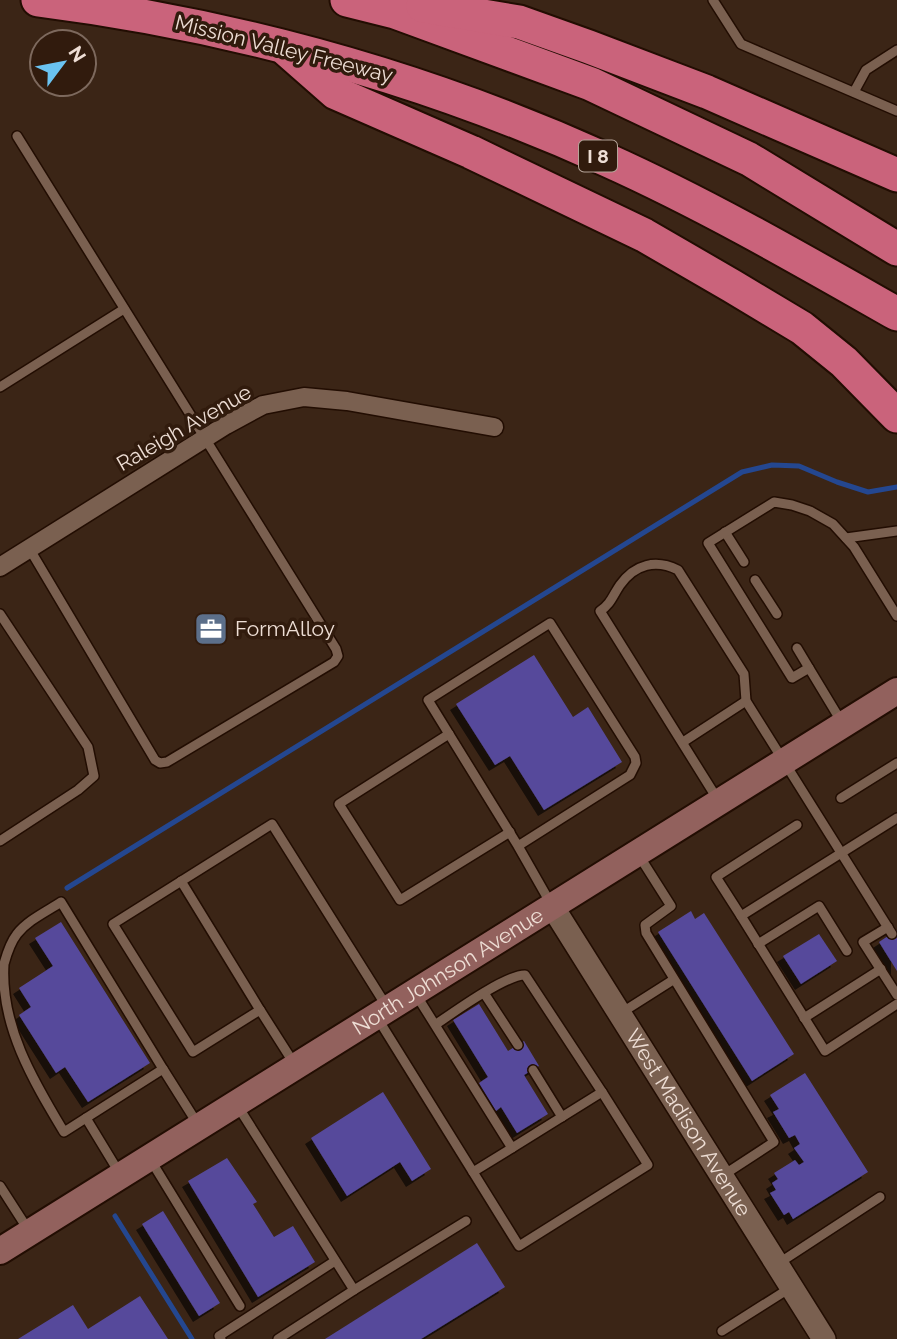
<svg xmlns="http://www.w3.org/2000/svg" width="897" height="1339" viewBox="0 0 897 1339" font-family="Raleway,sans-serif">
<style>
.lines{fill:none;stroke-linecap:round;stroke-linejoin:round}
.stream{stroke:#244790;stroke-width:5}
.building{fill:#564a9b;filter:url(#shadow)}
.service-casing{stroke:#220d02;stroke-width:12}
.minor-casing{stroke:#220d02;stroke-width:21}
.tertiary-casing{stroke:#220d02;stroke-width:26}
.secondary-casing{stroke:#220d02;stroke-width:30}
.motorway-casing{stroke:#220d02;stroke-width:37}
.service{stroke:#7a6050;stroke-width:9}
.minor{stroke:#7a6050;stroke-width:18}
.tertiary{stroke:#7a6050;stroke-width:23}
.secondary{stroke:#92615d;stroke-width:26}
.motorway{stroke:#ca637b;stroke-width:33}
.labels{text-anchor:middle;stroke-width:7;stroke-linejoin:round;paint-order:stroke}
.shield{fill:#311b0d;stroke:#b5a499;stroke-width:2}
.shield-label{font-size:19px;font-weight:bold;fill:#eeded5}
.street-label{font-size:21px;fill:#eeded5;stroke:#311b0d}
.poi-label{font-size:21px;fill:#eeded5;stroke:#311b0d;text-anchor:start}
</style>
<defs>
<filter id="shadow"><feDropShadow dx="-6" dy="6" stdDeviation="0" flood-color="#0009"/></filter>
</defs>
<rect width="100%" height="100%" fill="#3b2516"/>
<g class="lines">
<g class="stream">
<path d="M67 888 742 472 772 465 799 466 837 482 868 492 897 487"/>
<path d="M115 1216 192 1339"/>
</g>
</g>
<g class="building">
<path d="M534 655 573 717 588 707 622 762 544 810 510 756 495 765 456 704Z"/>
<path d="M691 911 695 919 704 913 794 1054 752 1081 658 932Z"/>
<path d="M61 922 150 1063 88 1102 65 1067 56 1073 19 1015 31 1007 19 988 53 966 35 938Z"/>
<path d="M897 930V971L879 942Z"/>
<path d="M819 934 837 961 801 984 783 956Z"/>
<path d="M479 1004 508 1051 524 1041 539 1066 524 1075 548 1114 517 1133 501 1107 496 1111 479 1083 488 1077 453 1020Z"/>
<path d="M805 1073 868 1172 793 1219 789 1212 784 1215 770 1193 776 1190 772 1183 778 1179 774 1173 795 1160 799 1165 804 1162 794 1148 800 1144 795 1135 789 1138 773 1112 779 1109 770 1095Z"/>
<path d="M383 1092 431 1169 412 1181 400 1162 347 1196 311 1138Z"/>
<path d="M227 1158 257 1202 253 1204 274 1237 293 1226 315 1262 258 1297 188 1181Z"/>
<path d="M163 1211 220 1303 199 1316 142 1224Z"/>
<path d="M477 1243 505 1287 421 1339H325Z"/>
<path d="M140 1296 168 1339H18L73 1305 88 1329Z"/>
</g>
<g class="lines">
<defs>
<g id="service">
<path d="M713 0 741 44 897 111"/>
<path d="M854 92 866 70 897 50"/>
<path d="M17 136 336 649 338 656 334 662 167 762 160 763 155 760 29 548"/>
<path d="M0 387 124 309"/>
<path d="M725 532 744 562"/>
<path d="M846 538 897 531"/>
<path d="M755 580 777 614"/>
<path d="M0 614 88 747 94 776 78 790 0 841"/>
<path d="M797 648 809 668"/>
<path d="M841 721 809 668 792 678 708 543 774 502 792 505 810 511 833 524 854 547 897 616"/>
<path d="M449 734 339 804 400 900 510 832"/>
<path d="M683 742 746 701"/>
<path d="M841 798 897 763"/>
<path d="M718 800 600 611C611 604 613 595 620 585 635 564 656 559 678 570L744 674 746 701 892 934"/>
<path d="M897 818 741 916 825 1051 897 1004"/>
<path d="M518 846 630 775 636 763 635 757 550 623 428 700 518 846 551 904"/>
<path d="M638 854 671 906 645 925 646 933 774 1142 722 1176"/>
<path d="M181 881 260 1010"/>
<path d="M741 916 716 877 797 825"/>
<path d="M888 927 863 942 897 995"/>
<path d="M758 944 819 906 847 951"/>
<path d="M415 993 512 1148 602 1092 525 975C505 975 454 1012 435 1025"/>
<path d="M484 993 518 1045"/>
<path d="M621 1013 673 980"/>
<path d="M804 1018 881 969"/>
<path d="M378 1019 519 1246 648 1165 602 1092"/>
<path d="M295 1065 260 1010 193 1052 113 924 272 824 387 1007"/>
<path d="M533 1070 562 1117"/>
<path d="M237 1105 354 1290 466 1221"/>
<path d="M86 1118 64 1132C34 1082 0 1026 4 964 7 953 10 943 17 934 28 920 46 912 61 902L163 1069"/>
<path d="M150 1159 240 1306"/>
<path d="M473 1172 512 1148"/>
<path d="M120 1174 86 1118 163 1069 197 1123"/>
<path d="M0 1186 29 1231"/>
<path d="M779 1263 880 1197"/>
<path d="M722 1331 790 1288"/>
<path d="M221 1339 219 1336 335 1261"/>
<path d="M278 1339 354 1290"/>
</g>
<path id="minor" d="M0 567 226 425 263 405 304 397 347 401 494 427"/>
<g id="tertiary">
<path id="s1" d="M552 906 824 1339"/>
</g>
<g id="secondary">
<path id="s2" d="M0 1251 897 691"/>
</g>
<g id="motorway">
<path d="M38 0C235 25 426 78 607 160 707 205 802 260 897 314"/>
<path d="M347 0 395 12 591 84 749 159 897 249"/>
<path d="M423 6 519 22 589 47 707 92 897 175"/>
<path d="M287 50 336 93 471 152 644 235 732 286 802 328 844 362 897 416"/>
</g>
</defs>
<use href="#service" class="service-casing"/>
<use href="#minor" class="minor-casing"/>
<use href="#tertiary" class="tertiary-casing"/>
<use href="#secondary" class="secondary-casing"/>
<use href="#motorway" class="motorway-casing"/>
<use href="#service" class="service"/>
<use href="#minor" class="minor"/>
<use href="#tertiary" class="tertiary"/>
<use href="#secondary" class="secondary"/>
<use href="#motorway" class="motorway"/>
</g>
<defs>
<symbol id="office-square" viewBox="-11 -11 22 22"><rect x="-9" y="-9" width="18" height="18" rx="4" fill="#5c6f8a" stroke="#311b0d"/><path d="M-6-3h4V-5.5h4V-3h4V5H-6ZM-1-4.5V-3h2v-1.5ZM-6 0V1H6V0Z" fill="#fff"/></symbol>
</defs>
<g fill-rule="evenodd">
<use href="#office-square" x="192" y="610" width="38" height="38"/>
</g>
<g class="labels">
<rect class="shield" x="579" y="140.5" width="38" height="31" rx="5"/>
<g class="shield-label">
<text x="598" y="163">I 8</text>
</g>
<g class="street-label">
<text transform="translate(284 49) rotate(14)" y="7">Mission Valley Freeway</text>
<text transform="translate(184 428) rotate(-30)" y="7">Raleigh Avenue</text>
<text dy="7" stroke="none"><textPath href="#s2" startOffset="528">North Johnson Avenue</textPath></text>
<text dy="7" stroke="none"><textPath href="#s1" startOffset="256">West Madison Avenue</textPath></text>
</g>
<g class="poi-label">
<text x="235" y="636">FormAlloy</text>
</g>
</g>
<g transform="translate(63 63) rotate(58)"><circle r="33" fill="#311b0d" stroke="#7d695d" stroke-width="2"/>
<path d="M0-5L12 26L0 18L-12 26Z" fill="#6ac3f1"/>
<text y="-10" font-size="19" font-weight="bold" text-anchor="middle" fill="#eeded5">N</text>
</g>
</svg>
